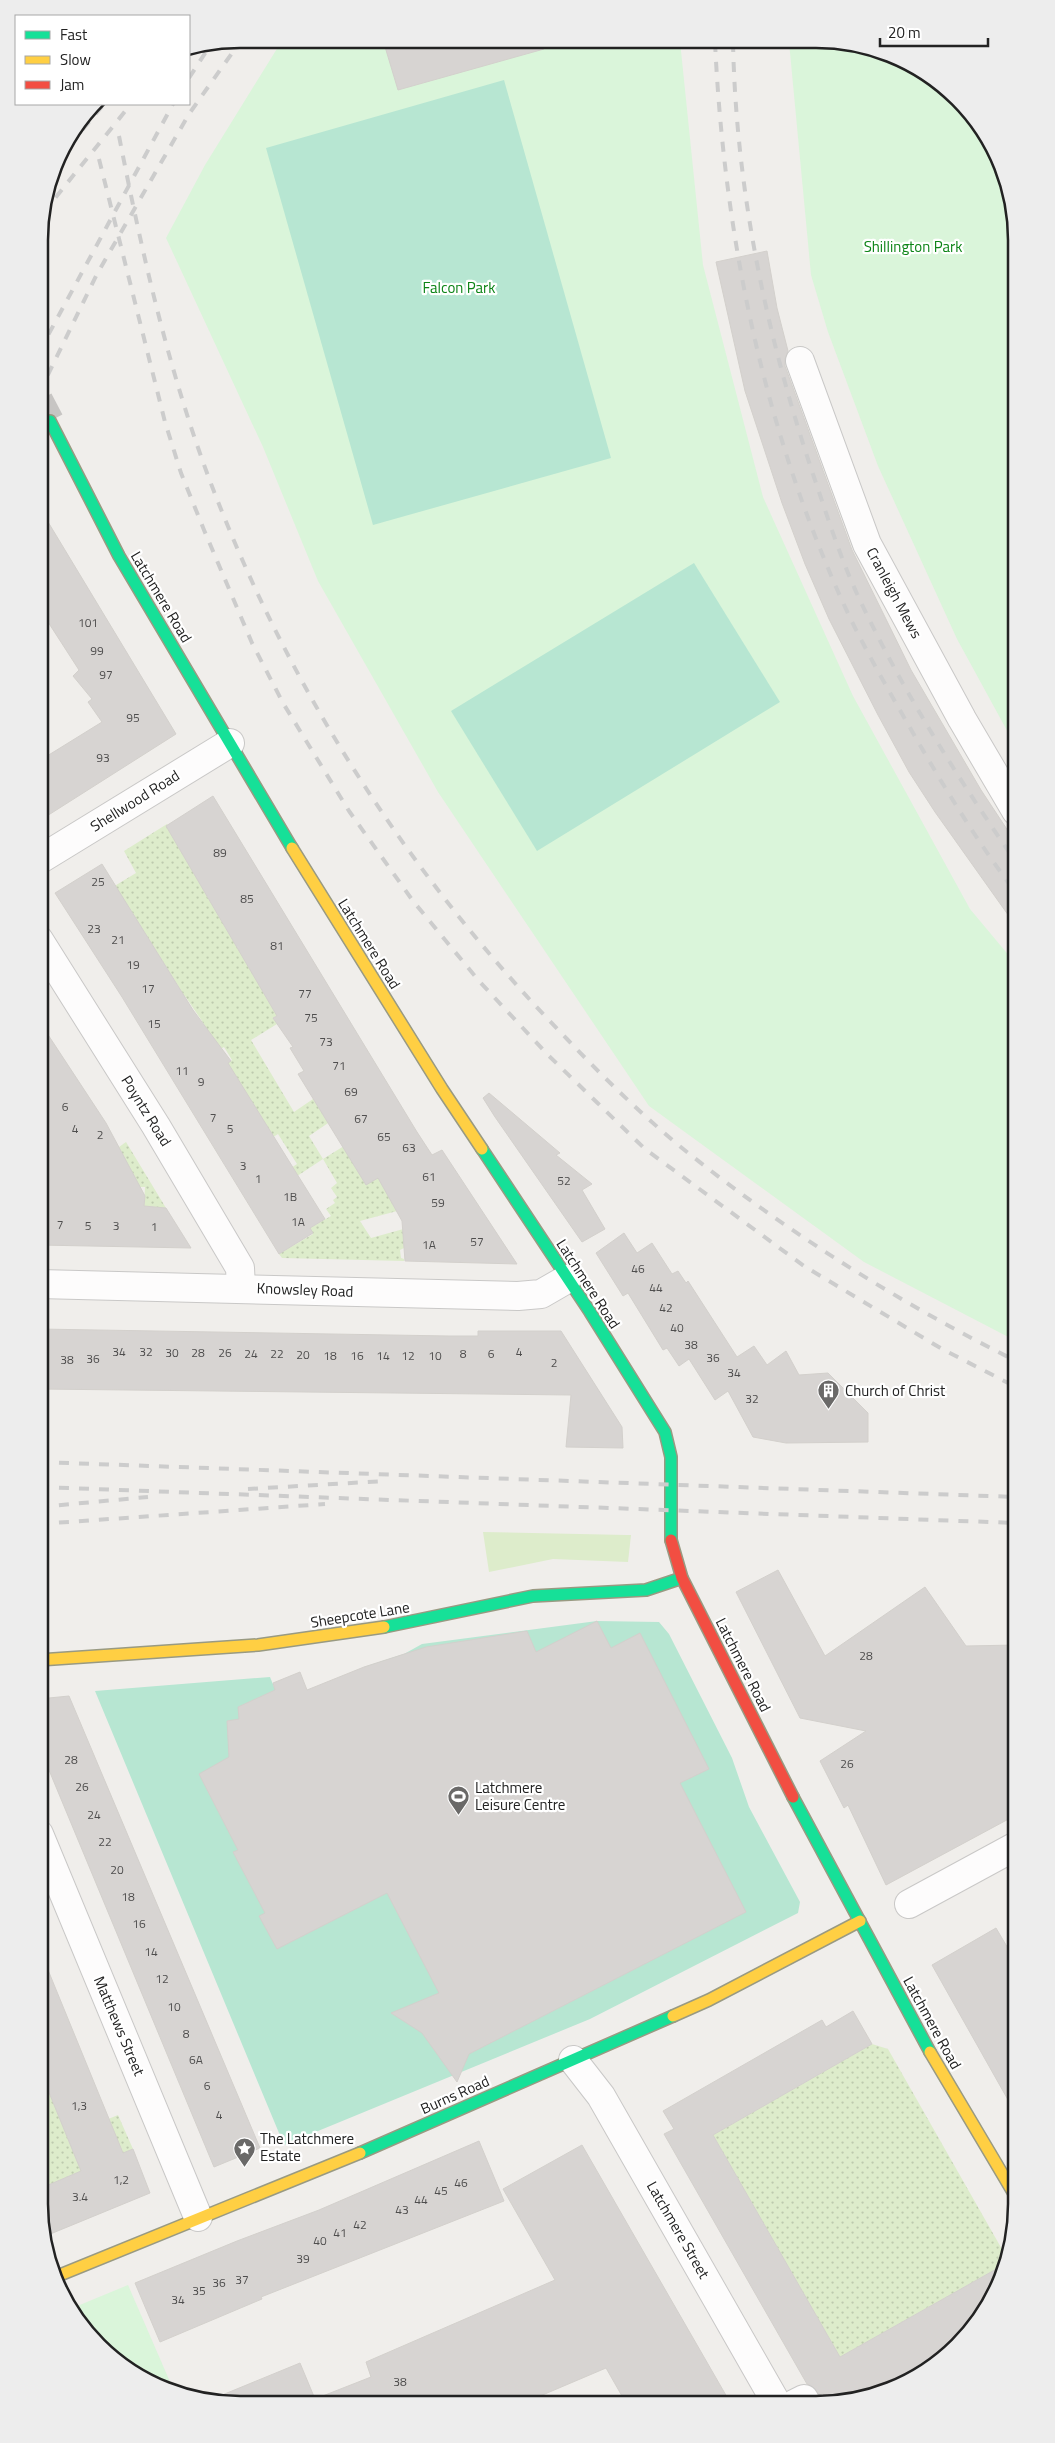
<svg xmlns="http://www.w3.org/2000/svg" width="1055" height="2443" viewBox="0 0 1055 2443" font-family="'Titillium Web',sans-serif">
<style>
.grass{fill:#ddeccb}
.park{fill:#daf5da}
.garden{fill:url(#garden-dots)}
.pitch{fill:#b7e6d2}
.building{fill:#d7d4d2;stroke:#d3d0cc}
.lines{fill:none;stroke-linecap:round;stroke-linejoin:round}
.highway-tunnel{stroke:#c7c5c3;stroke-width:28;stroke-dasharray:28 14;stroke-linecap:butt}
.street-casing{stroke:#c9c8c7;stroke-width:30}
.fast-casing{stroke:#999a82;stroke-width:14}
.slow-casing{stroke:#999a82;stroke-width:14}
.jam-casing{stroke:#999a82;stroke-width:14}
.street{stroke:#fdfcfc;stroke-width:28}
.fast{stroke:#16e098;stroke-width:11}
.slow{stroke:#ffcf43;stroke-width:11}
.jam{stroke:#f24e42;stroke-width:11}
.rail{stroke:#ccc;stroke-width:4;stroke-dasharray:10 10;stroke-linecap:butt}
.labels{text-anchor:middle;stroke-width:4.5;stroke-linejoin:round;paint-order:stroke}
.number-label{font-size:12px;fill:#4f4e4e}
.park-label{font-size:15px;fill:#0c8416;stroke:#fff}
.street-label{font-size:15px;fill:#222;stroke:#fff}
.poi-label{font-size:15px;fill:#222;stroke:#fff;text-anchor:start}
.rim{fill:none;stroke:#222;stroke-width:2.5}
</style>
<defs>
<pattern id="garden-dots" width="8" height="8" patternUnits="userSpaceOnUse" patternTransform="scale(1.25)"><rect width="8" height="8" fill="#ddeccb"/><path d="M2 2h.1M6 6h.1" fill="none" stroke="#bdcaae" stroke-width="1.8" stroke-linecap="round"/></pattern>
</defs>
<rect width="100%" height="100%" fill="#f0eeeb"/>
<path class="grass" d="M483 1532 627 1535H631L628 1562 553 1559 489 1572Z"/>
<g class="park">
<path d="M283 39 680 41 703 265 763 497 853 696 970 909 1016 964V1341L864 1262 649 1106 438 792 318 581 263 447 166 238 205 165Z"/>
<path d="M789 42 854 43 905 60 957 97 989 139 1009 188 1016 240V747L957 639 878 466 828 332 811 275Z"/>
<path d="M128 2285 174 2391 150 2383 98 2346 70 2309Z"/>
</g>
<g class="garden">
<path d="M167 824 281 1013 273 1018 277 1024 251 1040 294 1112 313 1099 340 1115 309 1136 323 1159 344 1146 393 1167 394 1206 397 1211 360 1221 371 1238 407 1228 404 1248 400 1250 401 1258 404 1259V1261L282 1258 279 1254 313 1234 310 1228 331 1216 326 1209 335 1203 333 1200 337 1197 331 1188 337 1183 323 1159 282 1186 277 1177 297 1164 278 1134 259 1146 227 1064 232 1060 224 1047 217 1051 202 1021 185 996 173 1003 179 987 126 903 103 893 136 873 124 851Z"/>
<path d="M126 1142 166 1208 144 1206 145 1187H130L119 1147Z"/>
<path d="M872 2044 888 2049 1003 2251 998 2268 840 2357 713 2135Z"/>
<path d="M39 2068 67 2136 118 2115 133 2149 39 2189Z"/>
</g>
<g class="pitch">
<path d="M504 80 611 458 373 525 266 148Z"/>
<path d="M694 563 780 702 537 851 451 711Z"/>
<path d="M597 1621 659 1622 669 1634 732 1758 749 1807 800 1902 798 1913 590 2019 284 2145 95 1691 270 1677 296 1741 383 1712 364 1667 404 1654 422 1644Z"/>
</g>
<g class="building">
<path d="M383 40 543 41 544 49 398 90Z"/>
<path d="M767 251 777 308 788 351 785 359V366L852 550 911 670 981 790 1016 843V926L935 812 909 772 878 715 829 619 805 564 782 503 745 391 716 262Z"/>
<path d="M39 507 176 734 39 821V761L102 722 88 702 92 699 73 676 79 670 39 608Z"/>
<path d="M213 796 417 1132 432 1155 442 1150 517 1264 405 1261 402 1221 378 1178 366 1185 298 1074 304 1071 290 1048 293 1047 273 1018 277 1016 166 826Z"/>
<path d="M102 864 193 1010 231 1061 228 1063 325 1219 310 1228 313 1233 279 1254 122 997 55 893Z"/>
<path d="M39 1021 106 1123 145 1196 144 1206 166 1208 191 1248 39 1245Z"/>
<path d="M489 1093 560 1153 556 1155 592 1184 582 1190 605 1229 582 1242 495 1117 483 1098Z"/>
<path d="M624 1233 637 1253 652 1243 672 1274 678 1271 686 1283 688 1281 737 1357 754 1346 767 1365 786 1351 799 1375 828 1373 868 1413V1442L786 1443 753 1437 728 1391 715 1400 689 1359 679 1366 667 1348 663 1350 628 1293 623 1296 596 1253Z"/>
<path d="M39 1329 449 1336H478V1331H561L622 1427 623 1448 566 1447 571 1395 39 1389Z"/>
<path d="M778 1570 825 1656 925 1587 966 1646 1016 1645V1815L886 1885 848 1805 844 1808 820 1761 866 1731 800 1718 736 1592Z"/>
<path d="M597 1621 611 1648 640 1633 709 1769 680 1783 746 1912 469 2054 457 2082 422 2033 391 2013 439 1993 387 1893 277 1949 259 1916 265 1913 233 1852 238 1850 199 1774 229 1757 227 1721 239 1719 238 1707 275 1690 273 1683 300 1672 307 1690 364 1667 426 1647 527 1631 536 1652Z"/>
<path d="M69 1696 260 2148 214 2167 39 1746V1699Z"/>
<path d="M996 1928 1016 1962V2114L932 1965Z"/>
<path d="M39 1948 123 2153 133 2149 150 2193 43 2237 39 2189 81 2171 39 2068Z"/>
<path d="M853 2011 872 2044 713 2135 840 2357 1007 2263 975 2326 951 2348 864 2398 828 2403 823 2393 820 2395 812 2386 807 2384 664 2134 674 2129 663 2111 822 2020 826 2027Z"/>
<path d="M479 2141 504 2201 261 2297 262 2299 160 2342 135 2283 237 2241 319 2210Z"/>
<path d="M582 2145 731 2404 626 2403 606 2368 526 2402 210 2400 300 2363 315 2399 371 2377 366 2362 555 2280 503 2189Z"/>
</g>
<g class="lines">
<path class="highway-tunnel" d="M39 400 50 421"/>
<defs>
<g id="street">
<path d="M800 361 867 544 962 719 1016 811"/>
<path d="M39 860 230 743"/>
<path d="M39 940 156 1126 240 1268 241 1288"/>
<path d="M39 1284 518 1296 541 1294 567 1279"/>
<path d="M39 1834 198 2217"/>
<path d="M909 1904 1016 1846"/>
<path d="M573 2060 601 2096 777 2404"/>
<path d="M794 2404 804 2399 807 2404"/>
</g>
<g id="fast">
<path d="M50 421 119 556 292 848"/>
<path d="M482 1149 590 1312 665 1432 671 1457V1540"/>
<path d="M384 1627 533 1596 646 1590 682 1578"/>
<path d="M793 1797 930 2052"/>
<path d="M360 2153 673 2016"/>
</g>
<g id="slow">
<path d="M292 848 442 1089 482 1149"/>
<path d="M39 1660 258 1645 384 1627"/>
<path d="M673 2016 709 2000 860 1921"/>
<path d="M930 2052 1016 2197"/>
<path d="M55 2277 360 2153"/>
</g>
<path id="jam" d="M671 1540 682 1578 793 1797"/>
</defs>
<use href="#street" class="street-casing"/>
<use href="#fast" class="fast-casing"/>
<use href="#slow" class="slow-casing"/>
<use href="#jam" class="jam-casing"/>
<use href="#street" class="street"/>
<use href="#fast" class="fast"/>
<use href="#slow" class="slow"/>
<use href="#jam" class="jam"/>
<g class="rail">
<path d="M715 42C724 233 762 421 840 596 860 641 885 684 909 726 942 784 976 840 1016 893"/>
<path d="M733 42C736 191 767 339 815 480 828 519 841 559 858 596 902 690 957 777 1016 862"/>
<path d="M189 78 211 44"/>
<path d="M119 136C142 253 168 369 210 481 289 690 411 879 567 1039 603 1077 641 1114 682 1148 785 1231 898 1302 1016 1361"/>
<path d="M99 159 165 422 181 473 204 530 252 643 283 703 349 811 413 901 479 981 548 1055 645 1149 804 1266 942 1349 1016 1387"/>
<path d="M57 160 104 104"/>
<path d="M43 213 131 104"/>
<path d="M39 352 173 104"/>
<path d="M39 393 97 274 189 114 242 39"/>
<path d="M39 1462 1016 1497"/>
<path d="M39 1487 1016 1523"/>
<path d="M248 1489 385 1481"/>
<path d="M39 1507 148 1497"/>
<path d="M39 1524 325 1504"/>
</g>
</g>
<defs>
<symbol id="building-pin" viewBox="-11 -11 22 30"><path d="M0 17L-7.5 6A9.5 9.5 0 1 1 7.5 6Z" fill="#6a6968" stroke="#fff"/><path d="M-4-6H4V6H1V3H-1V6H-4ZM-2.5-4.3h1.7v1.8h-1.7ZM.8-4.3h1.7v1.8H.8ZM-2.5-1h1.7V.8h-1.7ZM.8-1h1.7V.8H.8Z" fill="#fff"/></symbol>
<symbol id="stadium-pin" viewBox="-11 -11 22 30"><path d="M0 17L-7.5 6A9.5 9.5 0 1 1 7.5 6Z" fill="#6a6968" stroke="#fff"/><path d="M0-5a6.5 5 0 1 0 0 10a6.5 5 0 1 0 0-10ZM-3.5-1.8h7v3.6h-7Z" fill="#fff"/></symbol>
<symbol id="sight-pin" viewBox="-11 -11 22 30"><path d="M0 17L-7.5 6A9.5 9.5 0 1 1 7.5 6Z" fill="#6a6968" stroke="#fff"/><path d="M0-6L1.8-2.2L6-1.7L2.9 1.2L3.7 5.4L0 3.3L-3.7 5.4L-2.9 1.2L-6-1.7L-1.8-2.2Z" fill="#fff"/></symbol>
</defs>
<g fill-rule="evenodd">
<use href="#building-pin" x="816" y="1378" width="25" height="34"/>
<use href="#stadium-pin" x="446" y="1784" width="25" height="34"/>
<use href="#sight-pin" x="232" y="2136" width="25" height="34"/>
</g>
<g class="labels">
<g class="number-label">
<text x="88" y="627">101</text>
<text x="97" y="655">99</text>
<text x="106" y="679">97</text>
<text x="133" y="722">95</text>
<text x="103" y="762">93</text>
<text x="220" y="857">89</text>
<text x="98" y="886">25</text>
<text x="247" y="903">85</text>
<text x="94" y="933">23</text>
<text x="118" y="944">21</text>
<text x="277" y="950">81</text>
<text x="133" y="969">19</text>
<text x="148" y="993">17</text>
<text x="305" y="998">77</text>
<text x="311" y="1022">75</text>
<text x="154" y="1028">15</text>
<text x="326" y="1046">73</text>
<text x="339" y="1070">71</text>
<text x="182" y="1075">11</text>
<text x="201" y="1086">9</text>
<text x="351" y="1096">69</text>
<text x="65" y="1111">6</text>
<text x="213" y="1122">7</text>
<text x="361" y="1123">67</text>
<text x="75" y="1133">4</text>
<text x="230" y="1133">5</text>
<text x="100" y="1139">2</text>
<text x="384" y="1141">65</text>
<text x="409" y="1152">63</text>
<text x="243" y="1170">3</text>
<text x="429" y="1181">61</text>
<text x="258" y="1183">1</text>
<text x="564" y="1185">52</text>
<text x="290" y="1201">1B</text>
<text x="438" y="1207">59</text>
<text x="298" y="1226">1A</text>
<text x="60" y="1229">7</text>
<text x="88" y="1230">5</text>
<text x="116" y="1230">3</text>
<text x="154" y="1231">1</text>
<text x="477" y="1246">57</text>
<text x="429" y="1249">1A</text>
<text x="638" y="1273">46</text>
<text x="656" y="1292">44</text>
<text x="666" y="1312">42</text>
<text x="677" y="1332">40</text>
<text x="691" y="1349">38</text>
<text x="119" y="1356">34</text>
<text x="146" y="1356">32</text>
<text x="519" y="1356">4</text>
<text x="172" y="1357">30</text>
<text x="198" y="1357">28</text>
<text x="225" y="1357">26</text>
<text x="251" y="1358">24</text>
<text x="277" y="1358">22</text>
<text x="463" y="1358">8</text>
<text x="491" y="1358">6</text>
<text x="303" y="1359">20</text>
<text x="330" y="1360">18</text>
<text x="357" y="1360">16</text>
<text x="383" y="1360">14</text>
<text x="408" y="1360">12</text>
<text x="435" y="1360">10</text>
<text x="713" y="1362">36</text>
<text x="93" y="1363">36</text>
<text x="67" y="1364">38</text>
<text x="554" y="1367">2</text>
<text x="734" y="1377">34</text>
<text x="752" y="1403">32</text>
<text x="866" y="1660">28</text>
<text x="71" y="1764">28</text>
<text x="847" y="1768">26</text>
<text x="82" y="1791">26</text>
<text x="94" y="1819">24</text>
<text x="105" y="1846">22</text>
<text x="117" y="1874">20</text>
<text x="128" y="1901">18</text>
<text x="139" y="1928">16</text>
<text x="151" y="1956">14</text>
<text x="162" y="1983">12</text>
<text x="174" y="2011">10</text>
<text x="186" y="2038">8</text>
<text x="196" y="2064">6A</text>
<text x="207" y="2090">6</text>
<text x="79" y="2110">1,3</text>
<text x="219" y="2119">4</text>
<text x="121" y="2184">1,2</text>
<text x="461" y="2187">46</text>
<text x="441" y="2195">45</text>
<text x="80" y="2201">3.4</text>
<text x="421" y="2204">44</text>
<text x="402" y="2214">43</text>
<text x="360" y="2229">42</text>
<text x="340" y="2237">41</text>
<text x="320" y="2245">40</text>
<text x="303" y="2263">39</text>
<text x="242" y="2284">37</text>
<text x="219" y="2287">36</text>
<text x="199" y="2295">35</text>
<text x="178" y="2304">34</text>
<text x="400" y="2386">38</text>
</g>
<g class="park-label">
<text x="913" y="252">Shillington Park</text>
<text x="459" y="293">Falcon Park</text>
</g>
<g class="street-label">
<text transform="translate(894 593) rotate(62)" y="5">Cranleigh Mews</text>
<text transform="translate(161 597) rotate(59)" y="5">Latchmere Road</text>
<text transform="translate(135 801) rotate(-32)" y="5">Shellwood Road</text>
<text transform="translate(369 944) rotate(58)" y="5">Latchmere Road</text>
<text transform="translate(146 1111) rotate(58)" y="5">Poyntz Road</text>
<text transform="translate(588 1284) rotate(57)" y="5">Latchmere Road</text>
<text transform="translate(305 1290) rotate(2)" y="5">Knowsley Road</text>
<text transform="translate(360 1615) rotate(-9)" y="5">Sheepcote Lane</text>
<text transform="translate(743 1665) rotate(63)" y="5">Latchmere Road</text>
<text transform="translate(932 2023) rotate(61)" y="5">Latchmere Road</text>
<text transform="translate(119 2026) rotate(67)" y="5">Matthews Street</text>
<text transform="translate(455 2095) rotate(-24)" y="5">Burns Road</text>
<text transform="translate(678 2230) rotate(60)" y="5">Latchmere Street</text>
</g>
<g class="poi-label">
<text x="845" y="1396">Church of Christ</text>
<text x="475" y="1793">Latchmere<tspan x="475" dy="17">Leisure Centre</tspan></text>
<text x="260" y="2144">The Latchmere<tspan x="260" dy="17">Estate</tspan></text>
</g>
</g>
<path d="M0 0H1055V2443H0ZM240 48H816A192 192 0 0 1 1008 240V2204A192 192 0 0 1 816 2396H240A192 192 0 0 1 48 2204V240A192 192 0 0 1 240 48Z" fill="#ededed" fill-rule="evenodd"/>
<path class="rim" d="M240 48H816A192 192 0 0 1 1008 240V2204A192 192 0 0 1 816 2396H240A192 192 0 0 1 48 2204V240A192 192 0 0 1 240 48Z"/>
<rect x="15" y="15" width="175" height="90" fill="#ffffff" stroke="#a7a7a7"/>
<rect x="25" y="31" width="25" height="8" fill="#16e098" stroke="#a7a7a7"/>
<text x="60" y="40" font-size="15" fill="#222222">Fast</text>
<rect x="25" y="56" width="25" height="8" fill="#ffcf43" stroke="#a7a7a7"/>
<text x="60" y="65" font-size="15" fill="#222222">Slow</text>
<rect x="25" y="81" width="25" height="8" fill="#f24e42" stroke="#a7a7a7"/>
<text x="60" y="90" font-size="15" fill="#222222">Jam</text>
<path d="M880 38v8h108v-8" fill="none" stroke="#222222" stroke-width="2.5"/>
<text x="888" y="38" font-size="15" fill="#222222" stroke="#ffffff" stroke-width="4" paint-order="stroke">20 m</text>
</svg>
